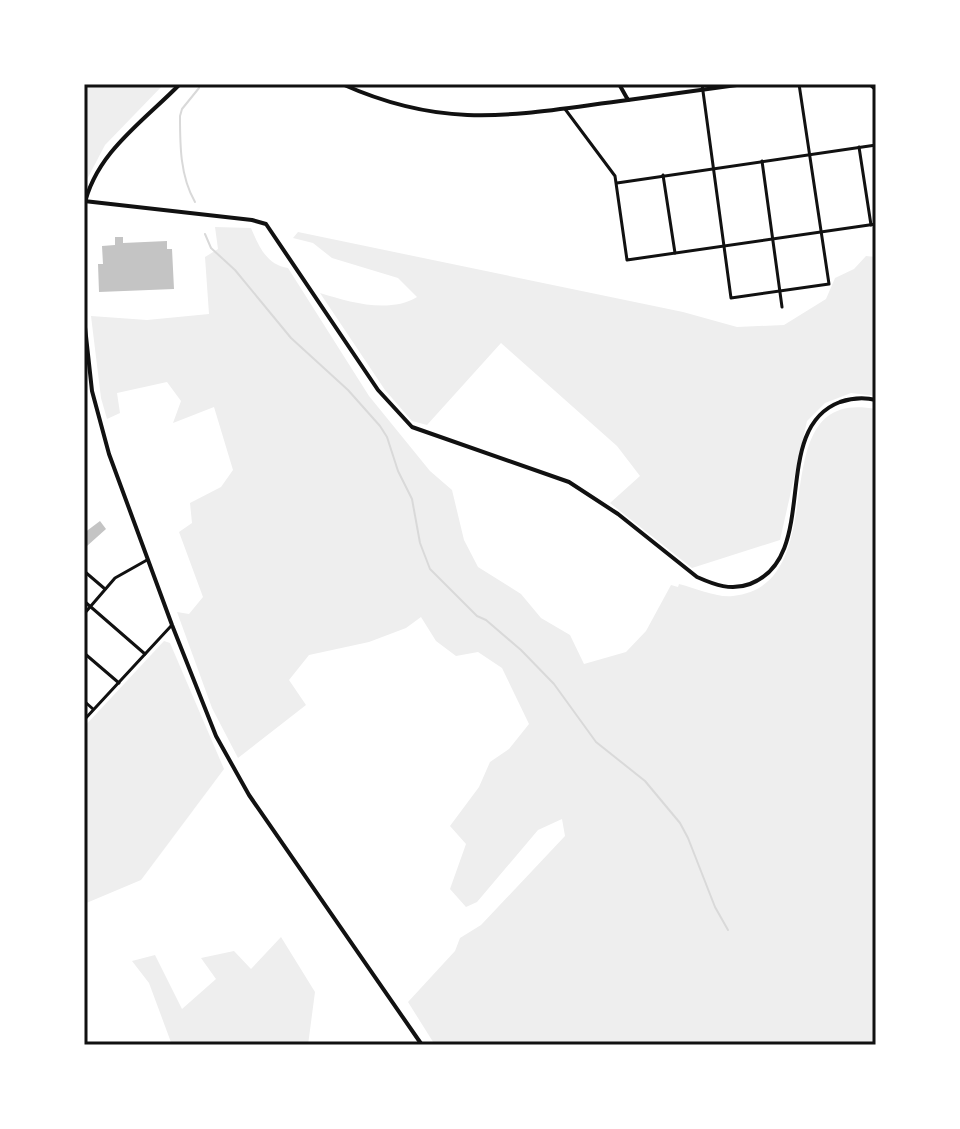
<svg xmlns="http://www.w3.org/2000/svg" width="960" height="1129" viewBox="0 0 960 1129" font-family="Helvetica,sans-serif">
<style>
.green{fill:#eee}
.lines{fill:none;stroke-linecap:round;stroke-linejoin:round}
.stream{stroke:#d9d9d9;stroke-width:2}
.building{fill:#c4c4c4}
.minor{stroke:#111;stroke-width:3}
.tertiary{stroke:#111;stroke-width:4}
.secondary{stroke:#111;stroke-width:4}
.primary{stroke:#111;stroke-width:4}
.neatline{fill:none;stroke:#111;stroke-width:3}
</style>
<rect width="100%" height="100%" fill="#fff"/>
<g class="green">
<path d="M84 84H164L105 145 84 185Z"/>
<path d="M215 227 251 228C259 247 267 265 288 268L369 396 430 471 452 490 464 540 478 567 521 594 541 618 570 635 584 664 626 652 646 631 671 585 678 587 679 584C695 588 717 598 733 596 841 584 755 386 876 409V1045H435L408 1002 455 951 460 938 481 925 565 836 562 819 538 830 477 902 466 907 450 889 466 844 450 826 479 787 490 762 509 749 529 724 502 668 478 652 456 656 436 641 421 617 406 628 369 642 309 655 289 680 306 705 238 758 212 708 177 612 189 614 203 597 179 532 192 523 190 503 221 487 233 470 214 407 173 423 181 401 167 382 117 393 120 413 107 419 101 398 91 316 147 320 209 314 205 257 218 249Z"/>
<path d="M298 232 683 312 737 327 784 325 826 299 835 278 854 269 866 256 876 257V396L851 393 825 403 807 421 780 540 692 568 610 503 640 476 617 446 501 343 427 425 412 421 385 390 320 293C349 302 389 314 417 297L398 278 332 258 313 243 293 238Z"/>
<path d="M164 641 170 643 224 769 141 880 84 904V727Z"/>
<path d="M281 937 315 992 308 1045H172L149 983 132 961 155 955 182 1009 216 979 201 958 234 951 251 969Z"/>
</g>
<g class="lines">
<g class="stream">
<path d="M195 202C180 176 180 145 180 116L182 109 199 88V84"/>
<path d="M205 234 211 248 235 270 291 338 348 390 380 426 387 437 398 471 412 499 420 543 430 569 477 616 486 620 521 650 554 684 596 742 645 781 680 823 688 838 715 907 728 930"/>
</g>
</g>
<g class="building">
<path d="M115 237H123V243L167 241V249H172L174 289 99 292 98 264H103L102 246 115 245Z"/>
<path d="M100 521 106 529 87 546 84 542V533Z"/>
</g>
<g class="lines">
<g class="minor">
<path d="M702 84 731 298 829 284 799 84"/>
<path d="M869 84 876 90"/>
<path d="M565 109 615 176 627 260 876 224"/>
<path d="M859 147 871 225"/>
<path d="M762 161 782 307"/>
<path d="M663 175 675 253"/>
<path d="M617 183 876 145"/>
<path d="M84 571 105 589"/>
<path d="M84 601 145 654"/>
<path d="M84 614 115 578 147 560"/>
<path d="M84 653 119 683"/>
<path d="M84 701 93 709"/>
<path d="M84 720 171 626"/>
</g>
<g class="tertiary">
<path d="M342 84C449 132 517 114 628 100"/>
<path d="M84 201 252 220 266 224 378 390 412 427 569 482 618 514 697 577C715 585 731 591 750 584 822 557 768 429 840 402 852 398 863 397 876 400"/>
</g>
<path class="secondary" d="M619 84 628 100 744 84"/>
<g class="primary">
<path d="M84 207C95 153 144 121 180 84"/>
<path d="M84 318 92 391 109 454 172 625 216 736 249 795 422 1045"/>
</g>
</g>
<rect width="960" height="1129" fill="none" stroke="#ffffff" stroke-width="172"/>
<rect x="86" y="86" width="788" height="957" class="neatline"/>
</svg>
